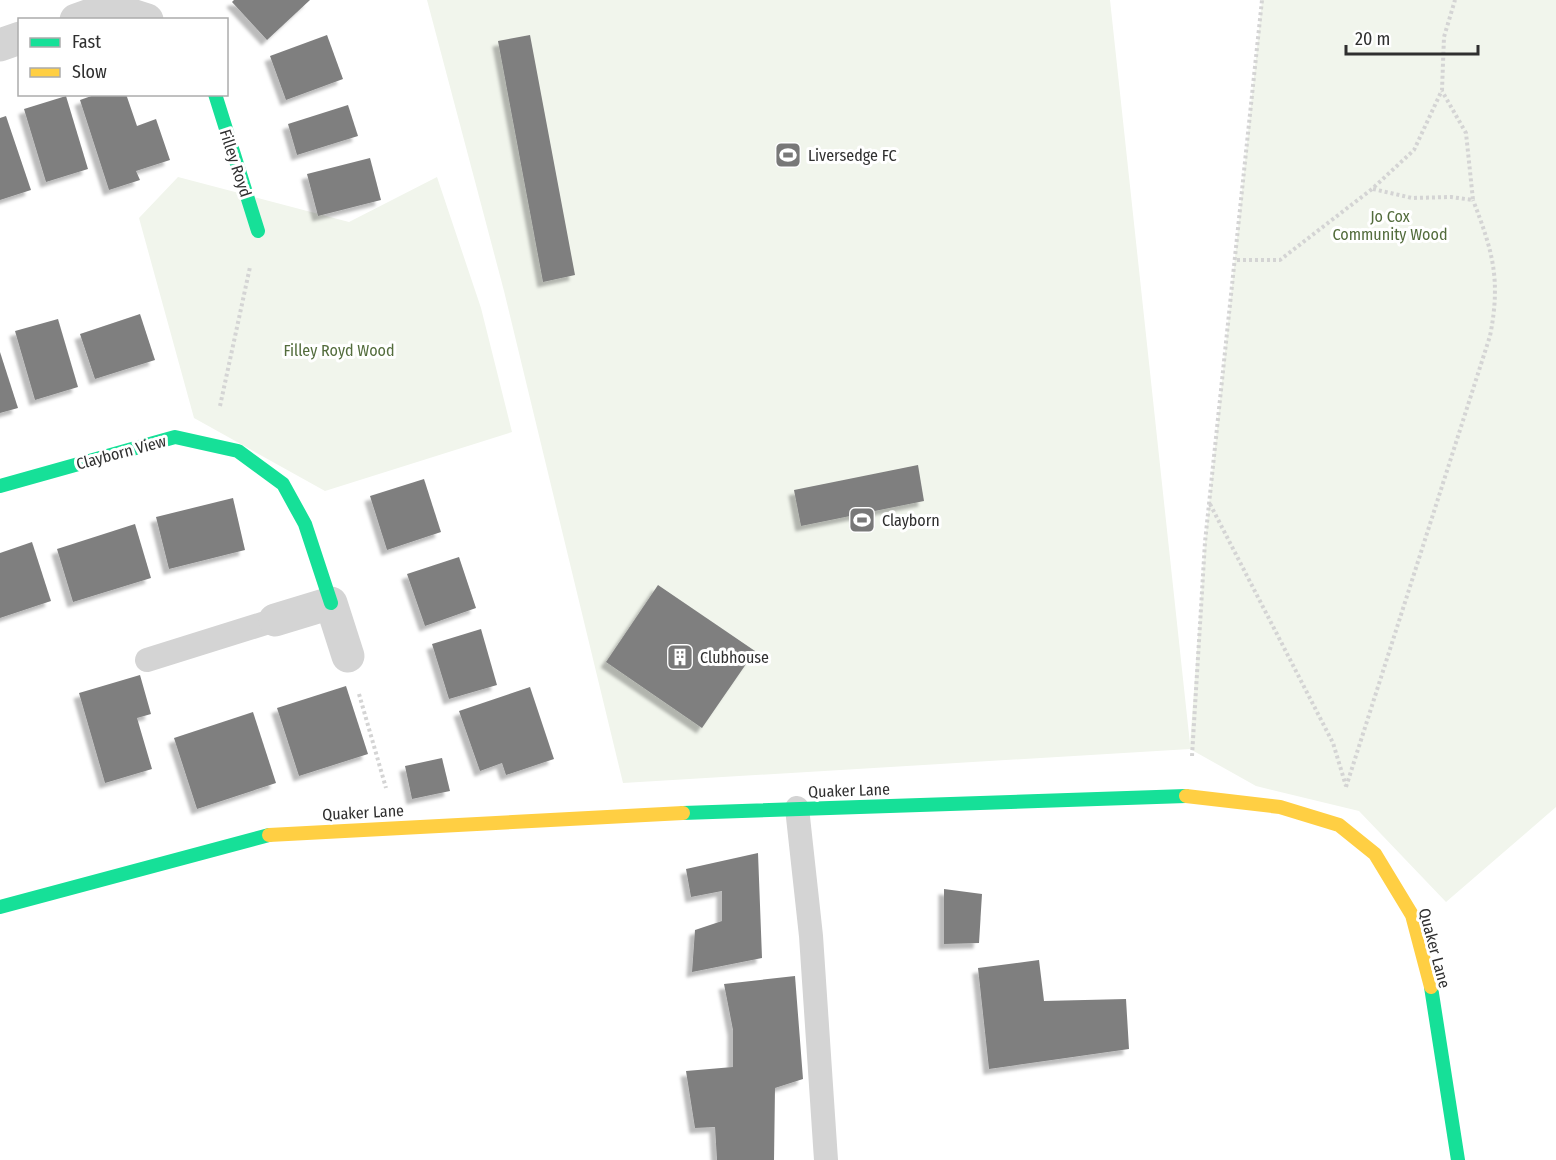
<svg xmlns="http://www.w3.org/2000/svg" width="1556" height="1160" viewBox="0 0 1556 1160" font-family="'Fira Sans Condensed',sans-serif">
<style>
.green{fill:#f1f5ec}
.building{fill:#7f7f7f;filter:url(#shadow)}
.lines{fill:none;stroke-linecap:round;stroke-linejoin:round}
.path{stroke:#d4d4d4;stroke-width:4;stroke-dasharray:3 3;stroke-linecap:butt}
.lane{stroke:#d4d4d4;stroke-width:24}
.street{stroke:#d4d4d4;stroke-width:33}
.fast{stroke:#16e098;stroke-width:14}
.slow{stroke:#ffcf43;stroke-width:14}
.labels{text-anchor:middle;stroke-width:6;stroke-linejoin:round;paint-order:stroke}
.poi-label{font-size:16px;fill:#2f2f2f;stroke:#fff;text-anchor:start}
.street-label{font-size:16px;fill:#2f2f2f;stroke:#fff}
.park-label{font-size:16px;fill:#536c3c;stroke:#fff}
</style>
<defs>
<filter id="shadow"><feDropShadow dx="-5.5" dy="5.5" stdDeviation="1.5" flood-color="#0004"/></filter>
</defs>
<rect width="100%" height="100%" fill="#fff"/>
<g class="green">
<path d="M427 0H1110L1190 744 1205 542 1262 0H1556V807L1446 902 1359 811 1256 786 1190 749 623 783 504 291Z"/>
<path d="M178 177 349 222 437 177 481 308 512 432 325 491 194 418 139 218Z"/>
</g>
<g class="building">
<path d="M234 0H310L267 40 232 2Z"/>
<path d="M327 35 343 79 286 100 270 56Z"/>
<path d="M530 35 575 275 543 282 498 41Z"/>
<path d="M97 94H126L137 126 156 119 170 160 136 171 140 180 109 190 80 100Z"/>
<path d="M66 96 88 169 46 182 24 109Z"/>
<path d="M348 105 358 136 297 155 288 124Z"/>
<path d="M6 116 31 190 0 200V118Z"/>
<path d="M370 158 381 200 318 216 307 174Z"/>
<path d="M140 314 155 360 95 379 80 334Z"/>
<path d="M58 319 78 387 35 400 15 331Z"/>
<path d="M0 352 18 408 0 413Z"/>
<path d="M918 465 924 501 801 526 794 490Z"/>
<path d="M424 479 441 532 387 550 370 496Z"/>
<path d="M233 498 245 550 169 569 156 517Z"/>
<path d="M135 524 151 578 73 602 57 549Z"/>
<path d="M32 542 51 601 0 618V553Z"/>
<path d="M459 557 476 608 425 626 407 574Z"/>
<path d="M658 585 755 651 702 728 606 662Z"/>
<path d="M481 629 497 685 449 699 432 644Z"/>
<path d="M140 675 151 714 137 718 152 769 105 783 79 693Z"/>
<path d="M346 686 368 754 299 776 277 708Z"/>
<path d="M530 687 554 759 506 775 502 763 480 771 459 711Z"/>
<path d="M253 712 276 783 197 809 174 738Z"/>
<path d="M442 758 450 791 412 799 405 766Z"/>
<path d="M758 853 762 958 692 972 695 930 722 921V891L691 897 686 869Z"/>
<path d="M944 889 982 894 979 943 944 944Z"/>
<path d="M1039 960 1044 1001 1126 999 1129 1049 989 1069 978 968Z"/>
<path d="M795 976 803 1079 775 1088 774 1160H717L715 1127 695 1128 686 1071 733 1067V1030L724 984Z"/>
</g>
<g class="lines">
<g class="path">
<path d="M1373 189 1412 198 1451 197 1473 200 1466 133 1442 91"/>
<path d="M1237 260H1280L1372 189 1414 150 1442 90 1444 37 1455 0"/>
<path d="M220 406 250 267"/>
<path d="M1210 504 1333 743 1346 786"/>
<path d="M359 694 386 788"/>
<path d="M1192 756 1205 542 1262 0"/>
<path d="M1346 787 1490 336C1501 280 1493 252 1473 200"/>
</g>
<g class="lane">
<path d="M147 660 275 620"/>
<path d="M797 808 811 936 826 1160"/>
</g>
<g class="street">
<path d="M76 20 110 8 147 20"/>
<path d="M0 45 20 38"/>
<path d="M275 620 331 603 348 656"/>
</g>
<g class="fast">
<path d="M215 94 258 231"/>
<path d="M0 486 175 437 238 451 283 484 305 524 331 603"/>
<path d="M683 813 1186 796"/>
<path d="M0 907 269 835"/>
<path d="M1431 987 1458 1160"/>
</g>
<g class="slow">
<path d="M1186 796 1280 807 1339 825 1375 854 1412 915 1431 987"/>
<path d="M269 835 683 813"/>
</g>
</g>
<defs>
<symbol id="stadium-square" viewBox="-11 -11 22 22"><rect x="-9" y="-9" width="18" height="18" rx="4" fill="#787878" stroke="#fff"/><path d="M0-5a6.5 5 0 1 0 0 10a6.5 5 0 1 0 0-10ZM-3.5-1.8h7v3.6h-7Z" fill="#fff"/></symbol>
<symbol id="building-square" viewBox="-11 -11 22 22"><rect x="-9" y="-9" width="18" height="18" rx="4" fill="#787878" stroke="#fff"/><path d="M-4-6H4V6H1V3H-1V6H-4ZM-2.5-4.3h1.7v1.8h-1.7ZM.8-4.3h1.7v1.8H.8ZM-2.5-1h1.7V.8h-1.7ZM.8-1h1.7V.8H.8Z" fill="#fff"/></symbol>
</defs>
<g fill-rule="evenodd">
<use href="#stadium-square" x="773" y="140" width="30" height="30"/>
<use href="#stadium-square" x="847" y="505" width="30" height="30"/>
<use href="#building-square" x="665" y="642" width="30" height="30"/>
</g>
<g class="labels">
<g class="poi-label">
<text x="808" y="161">Liversedge FC</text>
<text x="882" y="526">Clayborn</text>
<text x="700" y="663">Clubhouse</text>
</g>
<g class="street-label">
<text transform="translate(236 163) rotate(72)" y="6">Filley Royd</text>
<text transform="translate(121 452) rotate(-15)" y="6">Clayborn View</text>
<text transform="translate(849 790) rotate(-2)" y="6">Quaker Lane</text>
<text transform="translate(363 812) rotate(-3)" y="6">Quaker Lane</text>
<text transform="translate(1435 948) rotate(75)" y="6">Quaker Lane</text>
</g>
<g class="park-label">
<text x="1390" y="222">Jo Cox<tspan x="1390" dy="18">Community Wood</tspan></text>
<text x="339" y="356">Filley Royd Wood</text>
</g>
</g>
<rect x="18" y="18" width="210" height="78" fill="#ffffff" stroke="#acacac" stroke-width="1.5"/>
<rect x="30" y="38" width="30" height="9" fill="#16e098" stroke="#acacac" stroke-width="1.5"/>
<text x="72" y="48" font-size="18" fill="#2f2f2f">Fast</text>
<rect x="30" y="68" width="30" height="9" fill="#ffcf43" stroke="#acacac" stroke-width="1.5"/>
<text x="72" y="78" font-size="18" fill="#2f2f2f">Slow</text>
<path d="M1346 45v9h132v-9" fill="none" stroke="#2f2f2f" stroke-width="3"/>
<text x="1355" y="45" font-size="18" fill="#2f2f2f" stroke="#ffffff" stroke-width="4.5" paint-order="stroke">20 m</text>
</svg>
